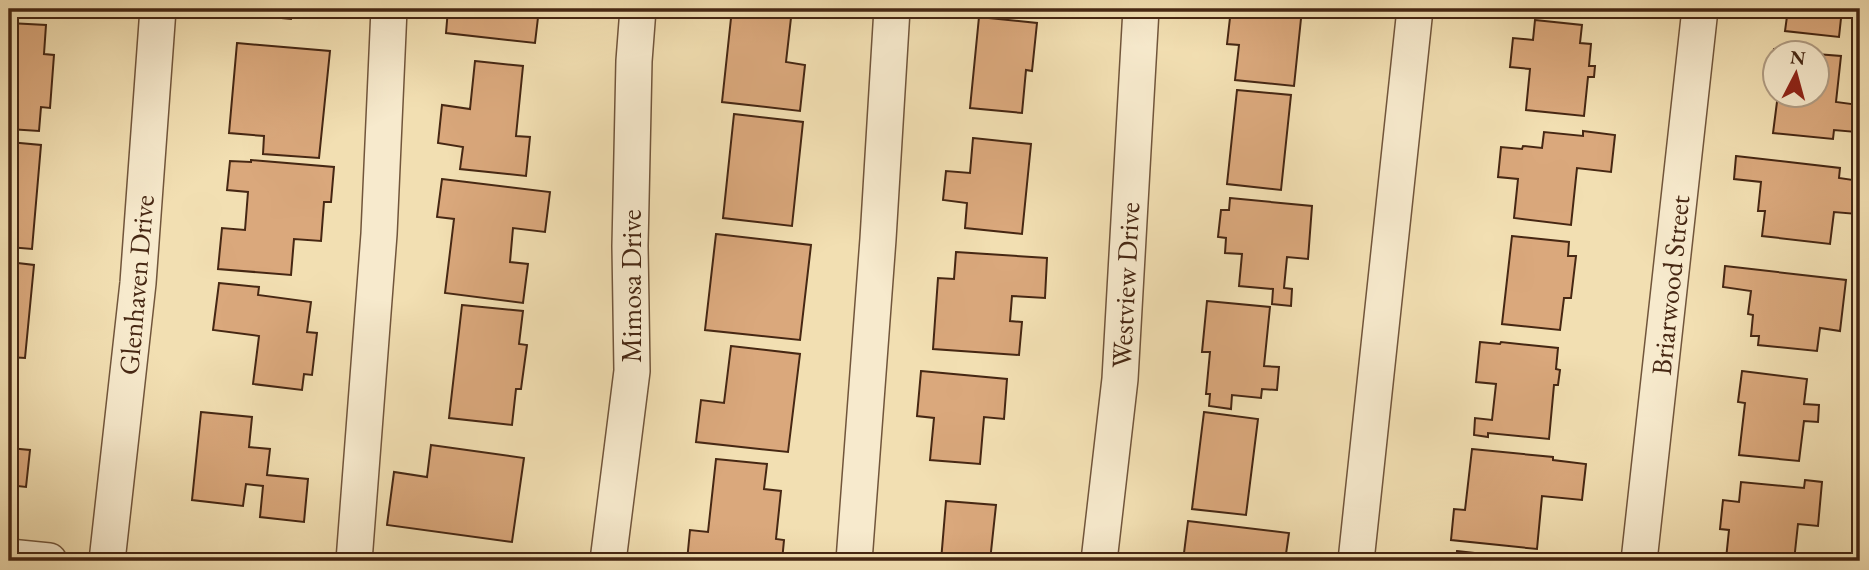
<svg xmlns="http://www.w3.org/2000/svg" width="1869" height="570" viewBox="0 0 1869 570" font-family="'EB Garamond',serif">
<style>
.building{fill:#daa87c;stroke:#462713;stroke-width:2}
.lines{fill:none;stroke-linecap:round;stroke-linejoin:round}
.minor-casing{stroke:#71553b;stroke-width:38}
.minor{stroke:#f7eacd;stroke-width:35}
.labels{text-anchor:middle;stroke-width:6;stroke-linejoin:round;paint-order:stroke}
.street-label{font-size:28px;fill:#462713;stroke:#f7eacd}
</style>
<rect width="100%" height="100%" fill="#f2dfb2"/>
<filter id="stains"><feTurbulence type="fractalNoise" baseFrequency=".00286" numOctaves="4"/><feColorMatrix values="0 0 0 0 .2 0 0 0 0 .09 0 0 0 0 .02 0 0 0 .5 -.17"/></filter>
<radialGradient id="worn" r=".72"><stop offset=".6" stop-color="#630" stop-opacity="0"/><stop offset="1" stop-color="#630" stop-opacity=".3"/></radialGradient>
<g class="building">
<path d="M239 9H292L291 19 238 14Z"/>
<path d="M448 9H539L535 43 446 33Z"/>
<path d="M732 9H792L786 62 805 65 800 111 722 102Z"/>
<path d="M1231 9H1302L1294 86 1235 80 1239 45 1227 44Z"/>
<path d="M1788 9H1842L1839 37 1785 31Z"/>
<path d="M979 17 1037 23 1032 71 1026 70 1022 113 970 108Z"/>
<path d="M1535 20 1582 25 1580 43 1591 44 1589 66H1595L1594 77H1588L1584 116 1526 110 1530 69 1510 67 1513 38 1533 40Z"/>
<path d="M9 23 46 25 44 54 54 55 50 108 41 107 39 131 9 129Z"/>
<path d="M237 43 330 51 319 158 263 154 264 136 229 133Z"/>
<path d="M1774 49 1807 52H1774V85L1770 84Z"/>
<path d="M1816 54 1841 56 1836 102 1859 105 1856 132 1834 130 1833 139 1773 133 1778 94H1816Z"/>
<path d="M475 61 523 66 516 136 530 137 526 176 460 169 463 147 438 143 442 105 470 109Z"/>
<path d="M1237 90 1291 95 1281 190 1227 184Z"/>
<path d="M734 114 803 122 792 226 723 218Z"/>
<path d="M1583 131 1615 135 1611 172 1577 168 1571 225 1514 218 1518 179 1498 177 1501 147 1522 149 1523 146 1542 148 1544 132 1583 136Z"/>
<path d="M973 138 1031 144 1022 234 965 228 967 203 943 200 946 171 970 173Z"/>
<path d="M9 142 41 145 32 249 9 247Z"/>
<path d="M1736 156 1840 168 1839 178 1860 181 1857 214 1834 212 1830 244 1762 236 1765 211H1758L1761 182 1734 179Z"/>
<path d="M251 160 334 167 331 202H324L321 241 294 239 291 275 218 269 222 228 245 230 248 192 227 190 230 161 251 162Z"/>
<path d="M442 179 550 192 545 232 513 228 510 262 528 264 523 303 445 293 454 219 437 217Z"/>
<path d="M1230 198 1312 206 1308 259 1287 257 1284 288 1292 289 1291 306 1272 304 1273 289 1239 286 1242 254 1225 253 1226 238 1218 237 1221 210H1229Z"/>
<path d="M716 234 811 245 800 340 705 330Z"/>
<path d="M1512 236 1569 242 1568 256H1576L1571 298H1564L1560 330 1502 324Z"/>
<path d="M956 252 1047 258 1045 298 1012 296 1010 321 1022 322 1019 355 933 349 938 278 954 279Z"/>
<path d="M9 262 34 265 25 358 9 357Z"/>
<path d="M1725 266 1846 280 1840 331 1820 328 1817 351 1758 345 1759 336H1751L1753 315 1748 314 1751 291 1723 287Z"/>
<path d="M219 283 259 287 258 295 311 302 307 332 317 333 312 375 304 374 302 390 253 384 259 336 213 330Z"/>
<path d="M1207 301 1270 307 1264 366 1279 367 1277 390 1262 389 1261 398 1232 395 1231 409 1209 406 1210 394H1206L1210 352H1202Z"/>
<path d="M462 305 523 311 519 344 527 345 521 389H516L512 425 449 418Z"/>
<path d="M1480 342 1500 344 1501 342 1558 348 1556 369 1560 370 1558 385H1554L1549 439 1488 433V437L1474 435 1475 418 1492 420 1496 384 1476 382Z"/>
<path d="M731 346 800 354 788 452 696 442 701 400 724 403Z"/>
<path d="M921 371 1007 379 1004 419 984 417 980 464 930 460 934 418 917 416Z"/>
<path d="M1742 371 1807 379 1804 404 1819 405 1818 422 1804 421 1799 461 1739 455 1745 403 1738 402Z"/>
<path d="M9 381H12L9 412Z"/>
<path d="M201 412 252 417 249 447 270 449 267 475 308 479 304 522 260 517 263 486 246 484 243 506 192 500Z"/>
<path d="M1204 412 1258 419 1246 515 1192 509Z"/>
<path d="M431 445 524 458 512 542 387 525 394 472 427 477Z"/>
<path d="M9 448 30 450 26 487 9 485Z"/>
<path d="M1472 449 1553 457V460L1586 464 1582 500 1542 496 1537 549 1451 540 1454 509 1465 510Z"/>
<path d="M716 459 767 464 764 489 781 491 776 539 784 540 782 561H687L690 530 708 532Z"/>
<path d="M1805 480 1822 482 1818 526 1798 524 1794 561 1726 559 1729 530 1720 529 1723 500 1739 502 1741 482 1804 488Z"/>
<path d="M946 501 996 505 990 561H941Z"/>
<path d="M1188 521 1289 533 1285 561 1254 557V561H1183Z"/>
<path d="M1457 551 1528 559 1527 561H1456Z"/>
</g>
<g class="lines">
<defs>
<g id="minor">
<path d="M9 557 49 561"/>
<path d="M107 561 138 283 158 9"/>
<path d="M354 561 379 234 389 9"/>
<path d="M608 561 632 371 630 246 634 61 638 9"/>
<path d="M854 561 878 239 892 9"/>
<path d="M1099 561 1120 379 1141 9"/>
<path d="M1356 561 1415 9"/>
<path d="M1639 561 1700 9"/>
</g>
</defs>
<use href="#minor" class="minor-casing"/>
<use href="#minor" class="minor"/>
</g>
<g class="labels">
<g class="street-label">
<text transform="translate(136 285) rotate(-85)" y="10">Glenhaven Drive</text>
<text transform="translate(1125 285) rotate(-87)" y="10">Westview Drive</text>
<text transform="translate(1670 285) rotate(-84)" y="10">Briarwood Street</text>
<text transform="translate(631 286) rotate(-90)" y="10">Mimosa Drive</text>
</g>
</g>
<rect width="1869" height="570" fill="none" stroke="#f2dfb2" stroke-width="35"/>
<rect x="10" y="10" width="1848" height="549" fill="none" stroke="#462713" stroke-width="3.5"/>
<rect x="18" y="18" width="1834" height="535" fill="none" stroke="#462713" stroke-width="2"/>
<g transform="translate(1796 74) rotate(6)"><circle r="33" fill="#f7eacd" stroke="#b09c83" stroke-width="2"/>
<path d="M0-5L12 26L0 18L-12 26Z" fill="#8f2418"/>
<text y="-10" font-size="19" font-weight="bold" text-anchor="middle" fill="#462713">N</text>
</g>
<rect width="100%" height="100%" filter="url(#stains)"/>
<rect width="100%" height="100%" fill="url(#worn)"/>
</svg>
